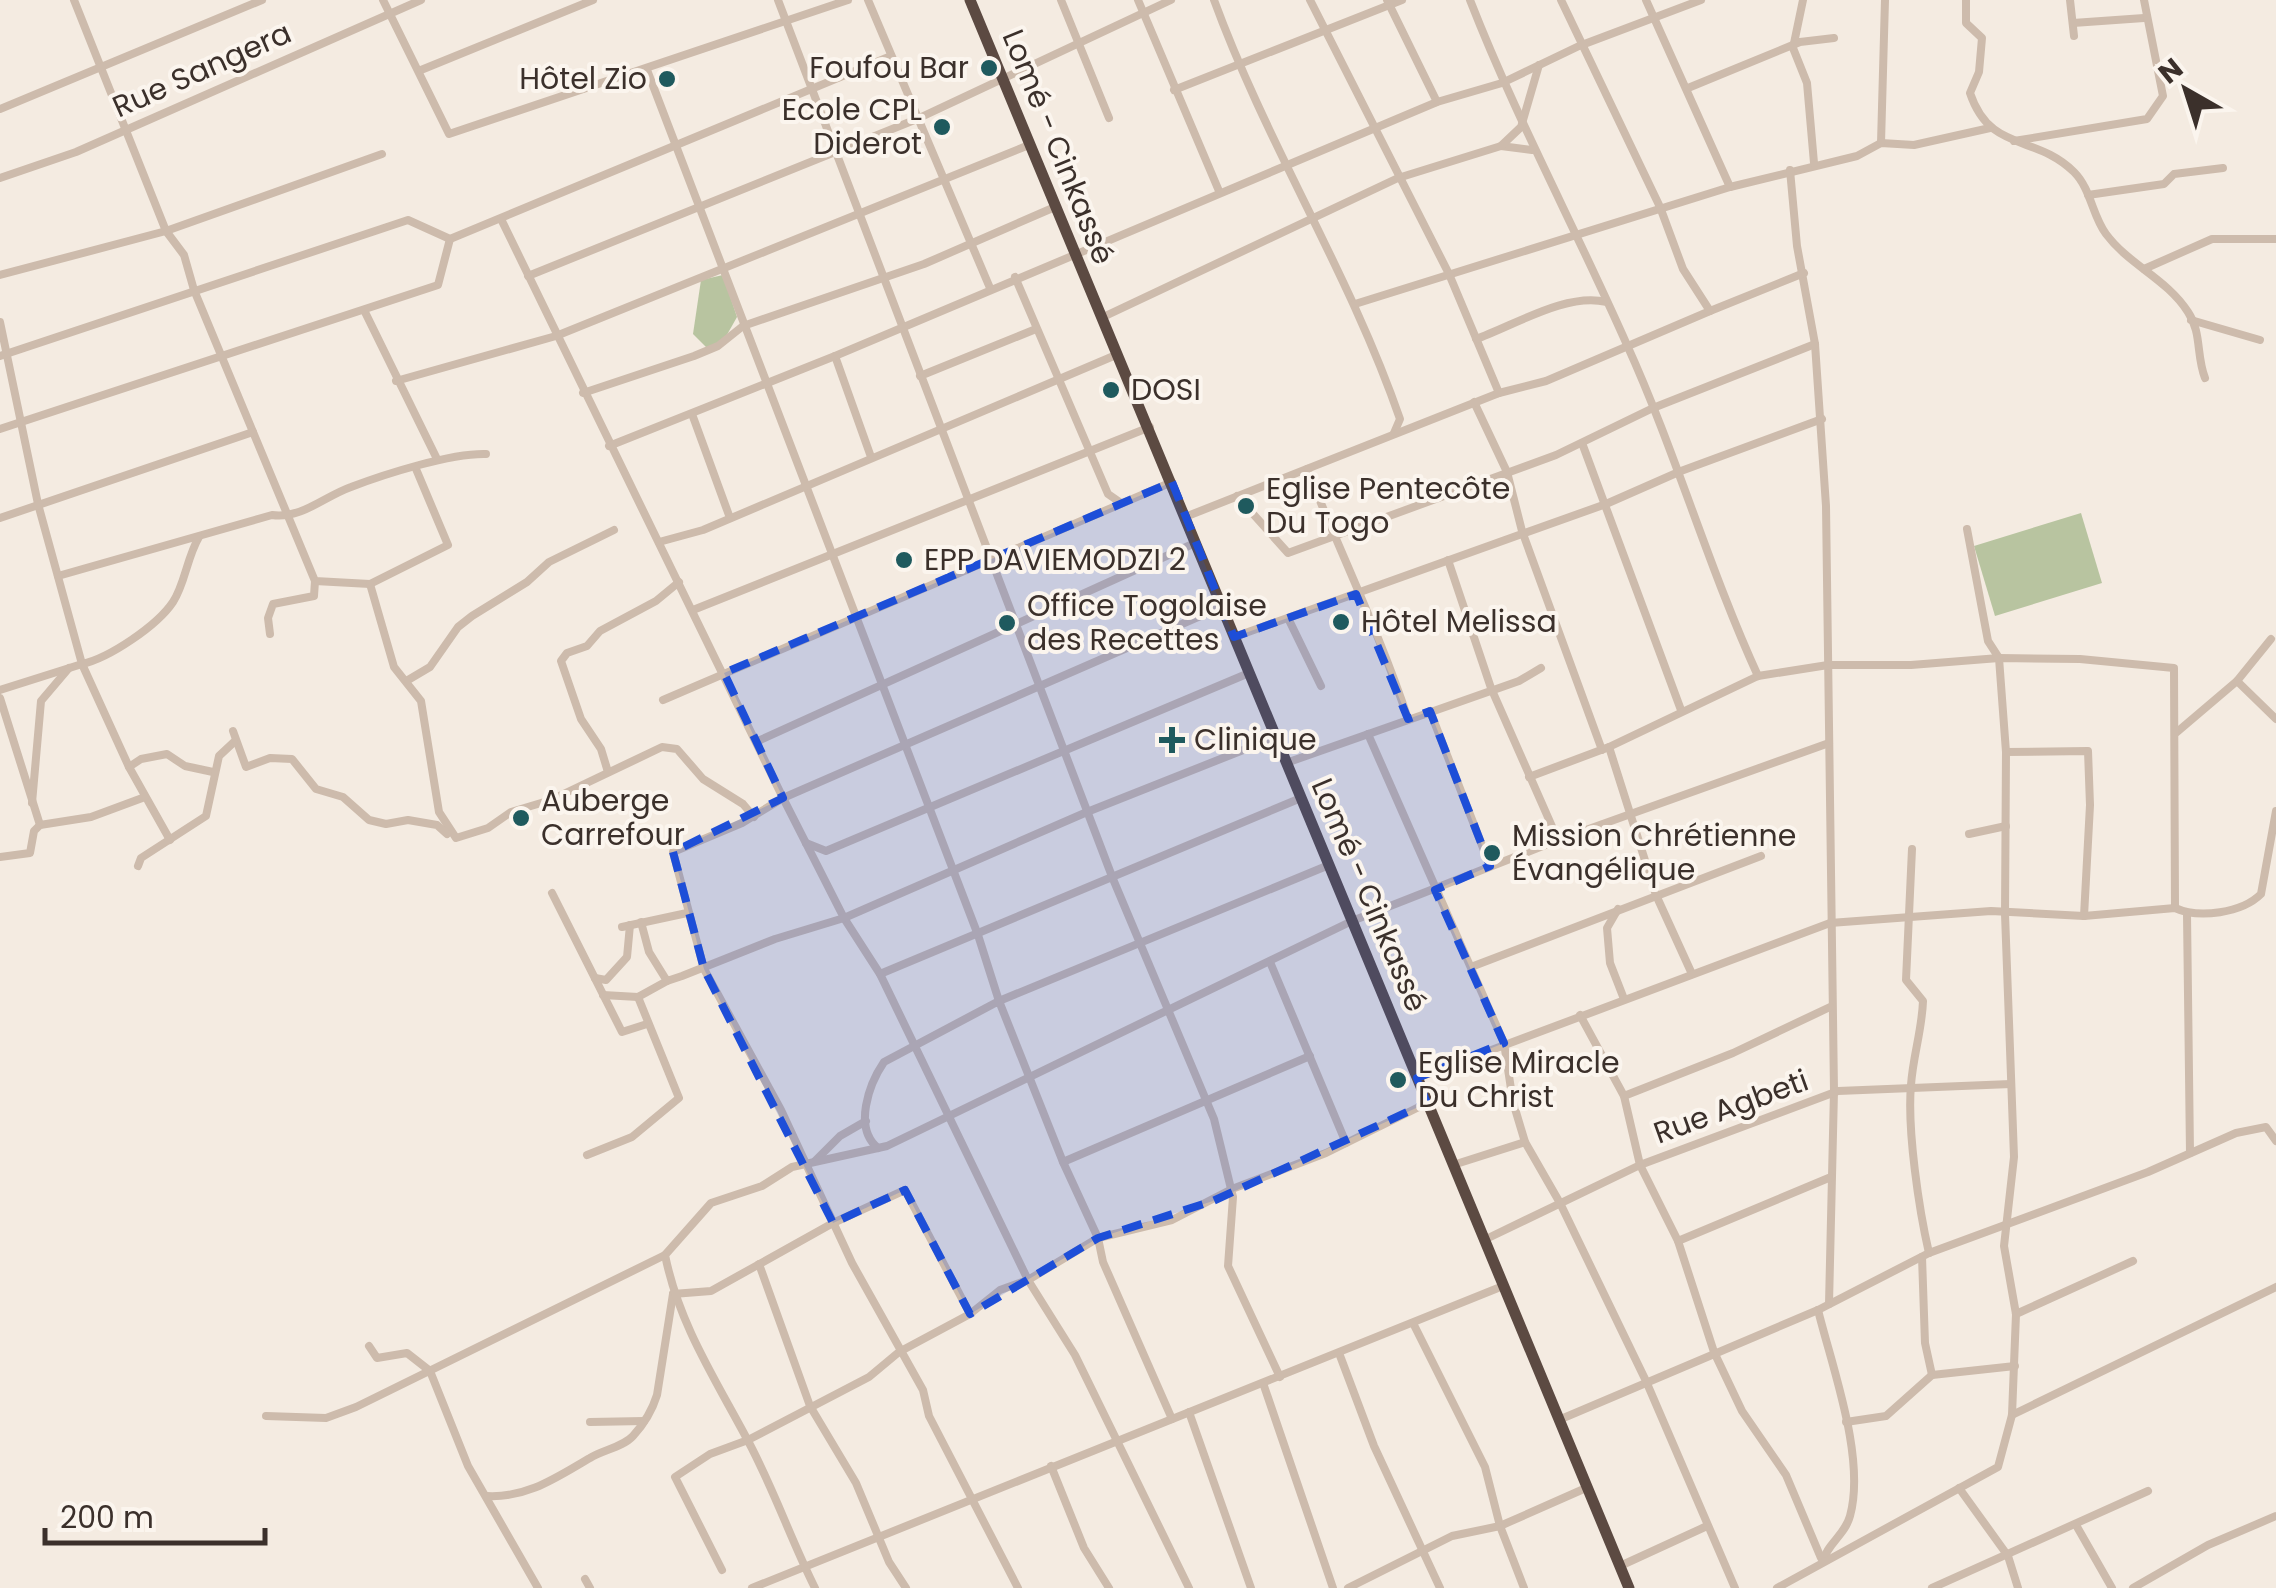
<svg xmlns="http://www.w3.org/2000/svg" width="2276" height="1588" viewBox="0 0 2276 1588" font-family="Poppins,sans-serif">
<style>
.green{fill:#b8c4a0}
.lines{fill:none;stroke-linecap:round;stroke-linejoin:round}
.minor{stroke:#cdbbac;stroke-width:8}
.highway{stroke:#5c4a42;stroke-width:11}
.marked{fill:#1d4ed8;fill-opacity:0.2;stroke:#1d4ed8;stroke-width:8;stroke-dasharray:20 12;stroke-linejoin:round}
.poi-dot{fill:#1f5a5e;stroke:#fbf5ee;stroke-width:4}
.labels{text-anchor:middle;stroke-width:8;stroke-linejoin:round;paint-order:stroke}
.poi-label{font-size:30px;fill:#3b302b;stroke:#fbf5ee;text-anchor:start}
.street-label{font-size:30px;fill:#3b302b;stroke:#fbf5ee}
</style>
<rect width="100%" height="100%" fill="#f4ebe1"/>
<g class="green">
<path d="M723 275 737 317 724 340 707 348 693 334 701 280Z"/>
<path d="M2081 513 2102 583 1995 616 1974 546Z"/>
</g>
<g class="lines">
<g class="minor">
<path d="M74 0 166 231 184 255 194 290 315 581 370 584 448 545 416 469"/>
<path d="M383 0 449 134 848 0"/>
<path d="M778 0 1113 879 1214 1119 1233 1197 1228 1266 1280 1377"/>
<path d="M868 0 990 288"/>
<path d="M1061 0 1109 118"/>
<path d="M1138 0 1219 191"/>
<path d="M1214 0C1267 145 1350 274 1400 419L1394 433"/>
<path d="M1310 0 1449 274 1499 393"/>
<path d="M1387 0 1437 102"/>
<path d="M1470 0C1516 118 1576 229 1627 345 1676 453 1709 569 1758 676"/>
<path d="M1646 0 1730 187 1857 156 1881 143 1914 145 1990 128"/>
<path d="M1803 0 1793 48 1807 83 1814 163"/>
<path d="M1966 0V23L1982 38 1979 72 1970 93C1990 153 2036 134 2074 172 2091 189 2092 215 2106 234 2129 265 2167 279 2188 312 2202 333 2196 355 2205 378"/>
<path d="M2070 0 2074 36"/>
<path d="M2073 23 2144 18"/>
<path d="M421 70 593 0"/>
<path d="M647 70 978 935 999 1001 1329 865"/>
<path d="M1688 88 1800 42 1834 38"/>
<path d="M1174 90 1402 0"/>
<path d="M0 109 262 0"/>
<path d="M2014 141 2147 119 2163 96 2144 0"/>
<path d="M1881 143 1885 0"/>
<path d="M1501 146 1532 150"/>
<path d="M1790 170 1797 246 1815 344 1826 506 1834 1091 1829 1304"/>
<path d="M0 178 76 152 421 0"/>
<path d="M2088 195 2164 184 2174 174 2223 168"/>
<path d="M501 219 783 798 844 918 880 974 1028 1280 1075 1355 1189 1588"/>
<path d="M2144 269 2212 239H2276"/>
<path d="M0 275 166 231 382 154"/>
<path d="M528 276 917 119 1171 0"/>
<path d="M1015 277 1108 494 1121 503"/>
<path d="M1355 304 1730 187"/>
<path d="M364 310 437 459"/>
<path d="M1710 311 1804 273"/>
<path d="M1101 318 1398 178 1501 146 1521 127 1539 65"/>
<path d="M2191 320 2260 340"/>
<path d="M0 322 38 504 82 664 0 690"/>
<path d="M1476 339C1513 326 1567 292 1606 302"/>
<path d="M0 356 408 220 450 239 891 56"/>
<path d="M835 356 871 457"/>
<path d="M920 376 1036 329"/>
<path d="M396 381 556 336 1029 145"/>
<path d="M583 393 694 356 718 346 743 326 924 264 1055 207"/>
<path d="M1474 402 1507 472 1522 531 1602 750"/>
<path d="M692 414 730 518"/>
<path d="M0 429 438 285 450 239"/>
<path d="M1582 443 1681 710"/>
<path d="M609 446 835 356 1437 102 1502 83 1579 46 1701 0"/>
<path d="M1307 469C1340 552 1380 634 1408 719"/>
<path d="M1237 496 1288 553 1556 455 1653 408 1815 344"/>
<path d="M1185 517 1499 393 1546 381 1710 311 1683 269 1660 207 1561 0"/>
<path d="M0 518 253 432"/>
<path d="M659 542 703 530 1116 355"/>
<path d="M1448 560 1491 688 1558 840"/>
<path d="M58 576 272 515C302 519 323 497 351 487 385 474 451 453 486 454"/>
<path d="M370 584 394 667 421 701 439 812 456 838 488 828 511 812 551 800 662 747 677 749 703 779 743 804 754 817"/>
<path d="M693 610 1150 427"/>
<path d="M1288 618 1321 686"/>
<path d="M270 634 268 618 273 604 314 596 315 581"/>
<path d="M1234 637 1606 504 1681 471 1822 419"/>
<path d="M408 680 430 667 458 627 472 616 527 582 549 562 614 530"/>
<path d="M2237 681 2276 719"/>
<path d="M0 698 40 825"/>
<path d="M663 700 1172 482"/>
<path d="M1430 711 1490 866"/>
<path d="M233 731 246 767 270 758 292 759 316 789 343 797 369 820 386 824 408 820 437 825 447 834"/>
<path d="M2177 732 2237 681 2271 639"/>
<path d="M1368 734 1504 1043 1513 1102 1525 1142 1560 1203 1646 1381 1735 1588"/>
<path d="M758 741 1195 543"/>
<path d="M1609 747 1656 895 1692 974"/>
<path d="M2006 752 2088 751 2090 805 2084 916"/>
<path d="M1286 763 1519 681 1541 668"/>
<path d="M129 767 82 664C109 658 157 626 173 602 185 584 187 557 199 537"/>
<path d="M608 772 601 749 581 719 561 661 567 653 587 646 600 631 656 601 679 582"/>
<path d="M1529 777 1609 747 1758 676 1828 665H1911L1999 658 2080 659 2174 668 2175 908"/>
<path d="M32 803 41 701 69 668"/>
<path d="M1969 834 2006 826"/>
<path d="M170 840 129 767 141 759 167 754 185 766 213 772"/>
<path d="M806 843 826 851 1249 673"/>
<path d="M1912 849 1906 980 1923 1001C1922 1030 1913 1056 1911 1085 1907 1129 1919 1210 1929 1253"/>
<path d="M0 857 30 853 34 831 40 825 91 817 145 797"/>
<path d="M138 866 141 858 206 816 219 756 234 742"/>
<path d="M552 893 622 1032 647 1024"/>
<path d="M1618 909 1607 928 1610 963 1624 999"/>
<path d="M2187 914 2190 1153"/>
<path d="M641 922 649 952 667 981 682 976 775 939 844 918 1087 812 1276 737"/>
<path d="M622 927 687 913"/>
<path d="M1270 962 1346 1143"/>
<path d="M1471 967 1761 856"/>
<path d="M880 974 1301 798"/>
<path d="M595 978 606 980 627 957 630 925"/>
<path d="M603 995 638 997 667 981"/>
<path d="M1580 1015 1624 1096 1640 1165 1678 1241 1714 1352 1742 1411 1786 1475 1821 1558"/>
<path d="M1417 1078 1830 923 1991 911 2084 916 2175 908C2199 919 2242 913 2261 894L2276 811"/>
<path d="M1624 1096 1733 1053 1830 1007"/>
<path d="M878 1148C853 1128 869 1084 884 1062L999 1001 1063 1162 1098 1238 1103 1262 1172 1419"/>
<path d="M587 1155 632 1137 679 1098 638 997"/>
<path d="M815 1161 840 1136 866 1121"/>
<path d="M1063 1162 1310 1056"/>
<path d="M1453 1165 1525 1142"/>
<path d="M1484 1240 1640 1165 1838 1091 2011 1084"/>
<path d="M1678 1241 1831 1177"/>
<path d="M1922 1257 1925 1343 1932 1375"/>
<path d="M759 1264 810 1406 856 1483 889 1562 906 1588"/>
<path d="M673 1294 711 1291 833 1223 905 1190 970 1314"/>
<path d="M1818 1310C1832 1367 1866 1458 1850 1516 1845 1535 1827 1544 1823 1561"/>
<path d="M2016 1314 2133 1261"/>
<path d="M1413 1323 1485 1467 1500 1526 1524 1588"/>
<path d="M369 1346 377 1358 407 1353 430 1371 468 1466 538 1588"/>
<path d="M1339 1353 1374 1446 1440 1588"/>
<path d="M1263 1383 1333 1588"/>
<path d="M1189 1412 1251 1588"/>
<path d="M2012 1415 2276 1287"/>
<path d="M266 1416 326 1418 356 1407 665 1255"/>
<path d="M1561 1419 1818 1310 1929 1253 2148 1172 2236 1133 2266 1127 2276 1141"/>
<path d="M590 1422 644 1421"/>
<path d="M1846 1422 1886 1416 1932 1375 2015 1366"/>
<path d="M1051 1466 1084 1548 1109 1588"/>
<path d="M1959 1488 2008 1556 2018 1588"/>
<path d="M487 1496C528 1498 557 1477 590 1458 603 1450 623 1447 633 1436 644 1424 652 1411 657 1395L673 1294"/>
<path d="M2076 1525 2112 1588"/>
<path d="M1620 1566 1707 1526"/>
<path d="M722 1570 675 1477 710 1454 748 1440 869 1377 899 1352 970 1314 1000 1290 1028 1280 1098 1238 1172 1220 1232 1189 1326 1153 1427 1103"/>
<path d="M585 1579 590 1588"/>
<path d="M752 1588 1503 1286"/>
<path d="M815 1588C791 1540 773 1487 747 1439 714 1377 679 1324 665 1255L711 1203 762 1186 792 1167 887 1146 1352 921 1558 840 1829 743"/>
<path d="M1018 1588 929 1416 923 1390 852 1263 781 1110 704 969 673 852 742 823 783 798 1221 607"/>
<path d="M1348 1588 1452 1536 1500 1526 1586 1488"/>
<path d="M1777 1588 1998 1467 2012 1415 2016 1314 2004 1246 2014 1157 2005 914 2006 752 1999 658 1988 641 1967 529"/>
<path d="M1932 1588 2148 1491"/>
<path d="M2133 1588 2208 1545 2276 1516"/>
</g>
<path class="highway" d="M970 0 1629 1588"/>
</g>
<path class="marked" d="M1172 482 1234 637 1356 594 1408 719 1430 711 1490 866 1435 890 1504 1043 1417 1078 1427 1103 1213 1201 1098 1238 970 1314 905 1190 833 1223 704 969 673 852 783 798 724 673Z"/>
<g class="poi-dot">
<circle cx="989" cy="68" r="10"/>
<circle cx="667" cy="79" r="10"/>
<circle cx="942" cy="127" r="10"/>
<circle cx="1111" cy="390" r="10"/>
<circle cx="1246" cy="506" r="10"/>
<circle cx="904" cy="560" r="10"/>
<circle cx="1341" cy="622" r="10"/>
<circle cx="1007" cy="623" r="10"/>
<path d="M1167 725h10v10h10v10h-10v10h-10v-10h-10v-10h10z"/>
<circle cx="521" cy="818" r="10"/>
<circle cx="1492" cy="853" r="10"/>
<circle cx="1398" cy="1080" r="10"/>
</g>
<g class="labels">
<g class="poi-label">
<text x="969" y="78" text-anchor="end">Foufou Bar</text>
<text x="647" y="89" text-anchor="end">Hôtel Zio</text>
<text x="922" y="120" text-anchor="end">Ecole CPL<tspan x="922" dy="34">Diderot</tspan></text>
<text x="1131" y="400">DOSI</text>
<text x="1266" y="499">Eglise Pentecôte<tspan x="1266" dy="34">Du Togo</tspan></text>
<text x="924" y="570">EPP DAVIEMODZI 2</text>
<text x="1027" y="616">Office Togolaise<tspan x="1027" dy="34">des Recettes</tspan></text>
<text x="1361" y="632">Hôtel Melissa</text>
<text x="1194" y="750">Clinique</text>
<text x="541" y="811">Auberge<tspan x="541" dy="34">Carrefour</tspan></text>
<text x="1512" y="846">Mission Chrétienne<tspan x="1512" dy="34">Évangélique</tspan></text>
<text x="1418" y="1073">Eglise Miracle<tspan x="1418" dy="34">Du Christ</tspan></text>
</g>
<g class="street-label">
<text transform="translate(202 70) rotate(-24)" y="10">Rue Sangera</text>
<text transform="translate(1058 147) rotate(68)" y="10">Lomé - Cinkassé</text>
<text transform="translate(1369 895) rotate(67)" y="10">Lomé - Cinkassé</text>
<text transform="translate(1731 1107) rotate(-20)" y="10">Rue Agbeti</text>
</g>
</g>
<g transform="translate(2186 90) rotate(321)" stroke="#fbf5ee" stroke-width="8" paint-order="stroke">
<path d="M0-8L18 38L0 25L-18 38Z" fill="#3b302b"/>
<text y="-15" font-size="28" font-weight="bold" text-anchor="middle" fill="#3b302b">N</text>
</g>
<path d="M45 1528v15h220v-15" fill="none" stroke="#3b302b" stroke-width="5"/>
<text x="60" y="1528" font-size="30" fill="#3b302b" stroke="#fbf5ee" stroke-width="8" paint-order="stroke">200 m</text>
</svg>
